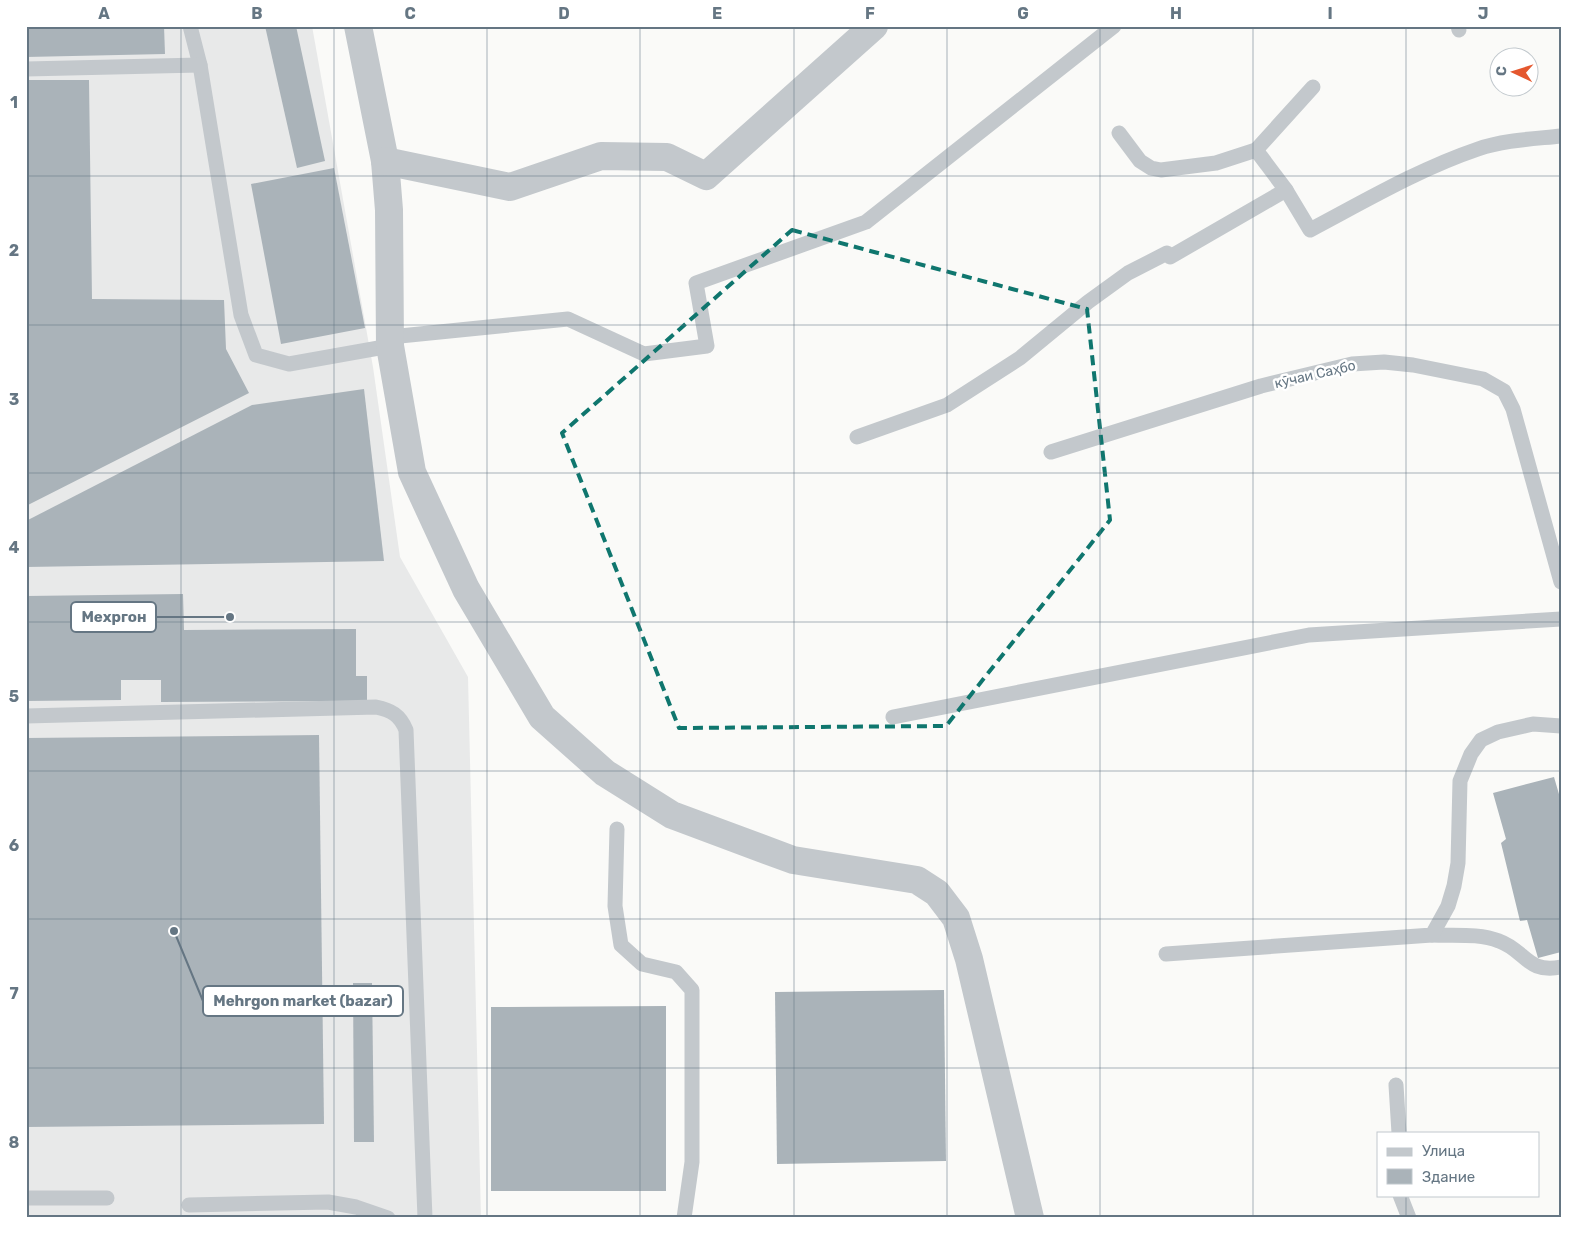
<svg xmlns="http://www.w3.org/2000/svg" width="1587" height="1244" viewBox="0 0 1587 1244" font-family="Rubik,sans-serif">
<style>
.built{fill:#e8e9e9}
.building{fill:#aab3b9}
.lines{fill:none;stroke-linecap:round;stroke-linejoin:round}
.lane{stroke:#c3c8cc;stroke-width:15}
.street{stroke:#c3c8cc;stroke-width:28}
.marked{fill:none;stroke:#0f766e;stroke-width:4;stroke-dasharray:10 6;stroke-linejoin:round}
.grid{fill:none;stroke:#657683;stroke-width:1;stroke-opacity:0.55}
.labels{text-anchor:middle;stroke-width:5;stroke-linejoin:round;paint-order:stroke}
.street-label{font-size:14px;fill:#657683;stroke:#fff}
.leader{fill:none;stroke:#657683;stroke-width:2}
.callout-dot{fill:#657683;stroke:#fff;stroke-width:2}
.callout{fill:#fff;stroke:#657683;stroke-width:2}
.callout-label{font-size:15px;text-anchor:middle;font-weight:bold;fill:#657683}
.neatline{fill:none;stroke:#657683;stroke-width:2}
.grid-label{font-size:16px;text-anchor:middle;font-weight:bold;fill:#657683}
</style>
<rect width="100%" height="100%" fill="#fafaf8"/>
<path class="built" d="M26 26H312L373 367 400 557 468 677 481 1218H26Z"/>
<g class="building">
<path d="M26 26H164L165 54 26 57Z"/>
<path d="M265 26H296L325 161 297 168Z"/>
<path d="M26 80H89L92 299 224 300 226 349 249 393 26 506Z"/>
<path d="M334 168 365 328 281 344 251 184Z"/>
<path d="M364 389 384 561 26 567V521L252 405Z"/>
<path d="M183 594 184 630 356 629V676H367V701L161 702V680H121V700L26 701V596Z"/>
<path d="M319 735 324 1124 26 1127V738Z"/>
<path d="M1554 777 1561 801V952L1538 958 1527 920 1520 921 1501 843 1506 839 1493 793Z"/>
<path d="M353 983H372L374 1142H354Z"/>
<path d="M944 990 946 1161 777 1164 775 992Z"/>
<path d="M666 1006V1191H491V1007Z"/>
</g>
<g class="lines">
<g class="lane">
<path d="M190 26 200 65 241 315 256 355 289 364 390 346"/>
<path d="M1458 26 1459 30"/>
<path d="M26 69 200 65"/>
<path d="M1119 133 1140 161 1151 168 1161 170 1216 163 1256 150 1313 87"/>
<path d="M1256 150 1286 190"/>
<path d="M390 337 568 319 644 354 707 346 696 283 866 222 1114 26"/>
<path d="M857 437 947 405 1020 358 1088 302 1128 273 1167 253 1170 257 1286 190 1310 230C1365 201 1419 169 1478 149 1504 140 1533 139 1561 136"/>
<path d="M1051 452 1261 386 1352 364 1384 362 1413 365 1483 379 1504 391 1513 409 1561 582"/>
<path d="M26 716 376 707C391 710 400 715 406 730L425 1218"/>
<path d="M893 717 1309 635 1561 619"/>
<path d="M617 829 615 906 621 945 642 964 676 972 692 990V1162L684 1218"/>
<path d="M1432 935C1454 936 1479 933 1499 941 1525 950 1527 974 1561 967"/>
<path d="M1166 954 1432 935 1448 906 1454 886 1458 863 1460 781 1471 754 1481 740 1498 732 1533 724 1561 726"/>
<path d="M1396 1085 1399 1133"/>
<path d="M1400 1195 1409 1218"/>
<path d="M26 1198H107"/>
<path d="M189 1205 328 1202 356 1207 388 1218"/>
</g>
<g class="street">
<path d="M358 26 385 161 389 210 390 346 412 472 466 589 542 717 605 773 672 815 793 860 917 880 937 893 956 918 969 959 1030 1218"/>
<path d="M385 161 510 187 601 156 667 157 706 176 874 26"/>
</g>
</g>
<path class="marked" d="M792 230 1087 309 1110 520 946 726 679 728 562 433Z"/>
<path class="grid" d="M181 26V1218M334 26V1218M487 26V1218M640 26V1218M794 26V1218M947 26V1218M1100 26V1218M1253 26V1218M1406 26V1133M26 176H1561M26 325H1561M26 473H1561M26 622H1561M26 771H1561M26 919H1561M26 1068H1561M1406 1195V1218"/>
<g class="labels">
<g class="street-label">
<text transform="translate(1315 374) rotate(-13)" y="5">кӯчаи Саҳбо</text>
</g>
</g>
<path class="leader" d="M230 617L156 617M174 931L203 1001"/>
<g class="callout-dot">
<circle cx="230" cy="617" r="5"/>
<circle cx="174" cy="931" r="5"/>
</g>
<g class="callout">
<rect x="71" y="602" width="85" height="30" rx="5"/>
<rect x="203" y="986" width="200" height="30" rx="5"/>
</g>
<g class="callout-label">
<text x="114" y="622">Мехргон</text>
<text x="303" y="1006">Mehrgon market (bazar)</text>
</g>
<rect width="1587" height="1244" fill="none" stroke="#ffffff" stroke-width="55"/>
<rect x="1377" y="1132" width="162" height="65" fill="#ffffff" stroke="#c1c8cd"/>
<rect x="1387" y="1148" width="25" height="8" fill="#c3c8cc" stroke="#c1c8cd"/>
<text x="1422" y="1156" font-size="15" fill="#657683">Улица</text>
<rect x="1387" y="1169" width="25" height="15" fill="#aab3b9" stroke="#c1c8cd"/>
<text x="1422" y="1182" font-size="15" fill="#657683">Здание</text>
<g transform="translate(1514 72) rotate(274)"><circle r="24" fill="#ffffff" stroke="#c1c8cd"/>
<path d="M0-4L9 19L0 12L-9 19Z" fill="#e4572e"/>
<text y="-8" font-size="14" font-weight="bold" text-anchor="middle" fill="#657683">С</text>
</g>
<rect x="28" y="28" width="1532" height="1188" class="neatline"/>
<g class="grid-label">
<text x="104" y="19">A</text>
<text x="257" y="19">B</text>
<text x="410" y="19">C</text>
<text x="564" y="19">D</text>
<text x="717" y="19">E</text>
<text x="870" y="19">F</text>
<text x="1023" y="19">G</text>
<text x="1176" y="19">H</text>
<text x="1330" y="19">I</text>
<text x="1483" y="19">J</text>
<text x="14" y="108">1</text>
<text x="14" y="256">2</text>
<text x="14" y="405">3</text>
<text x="14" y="553">4</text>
<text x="14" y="702">5</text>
<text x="14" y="851">6</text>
<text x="14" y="999">7</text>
<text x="14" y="1148">8</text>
</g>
</svg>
